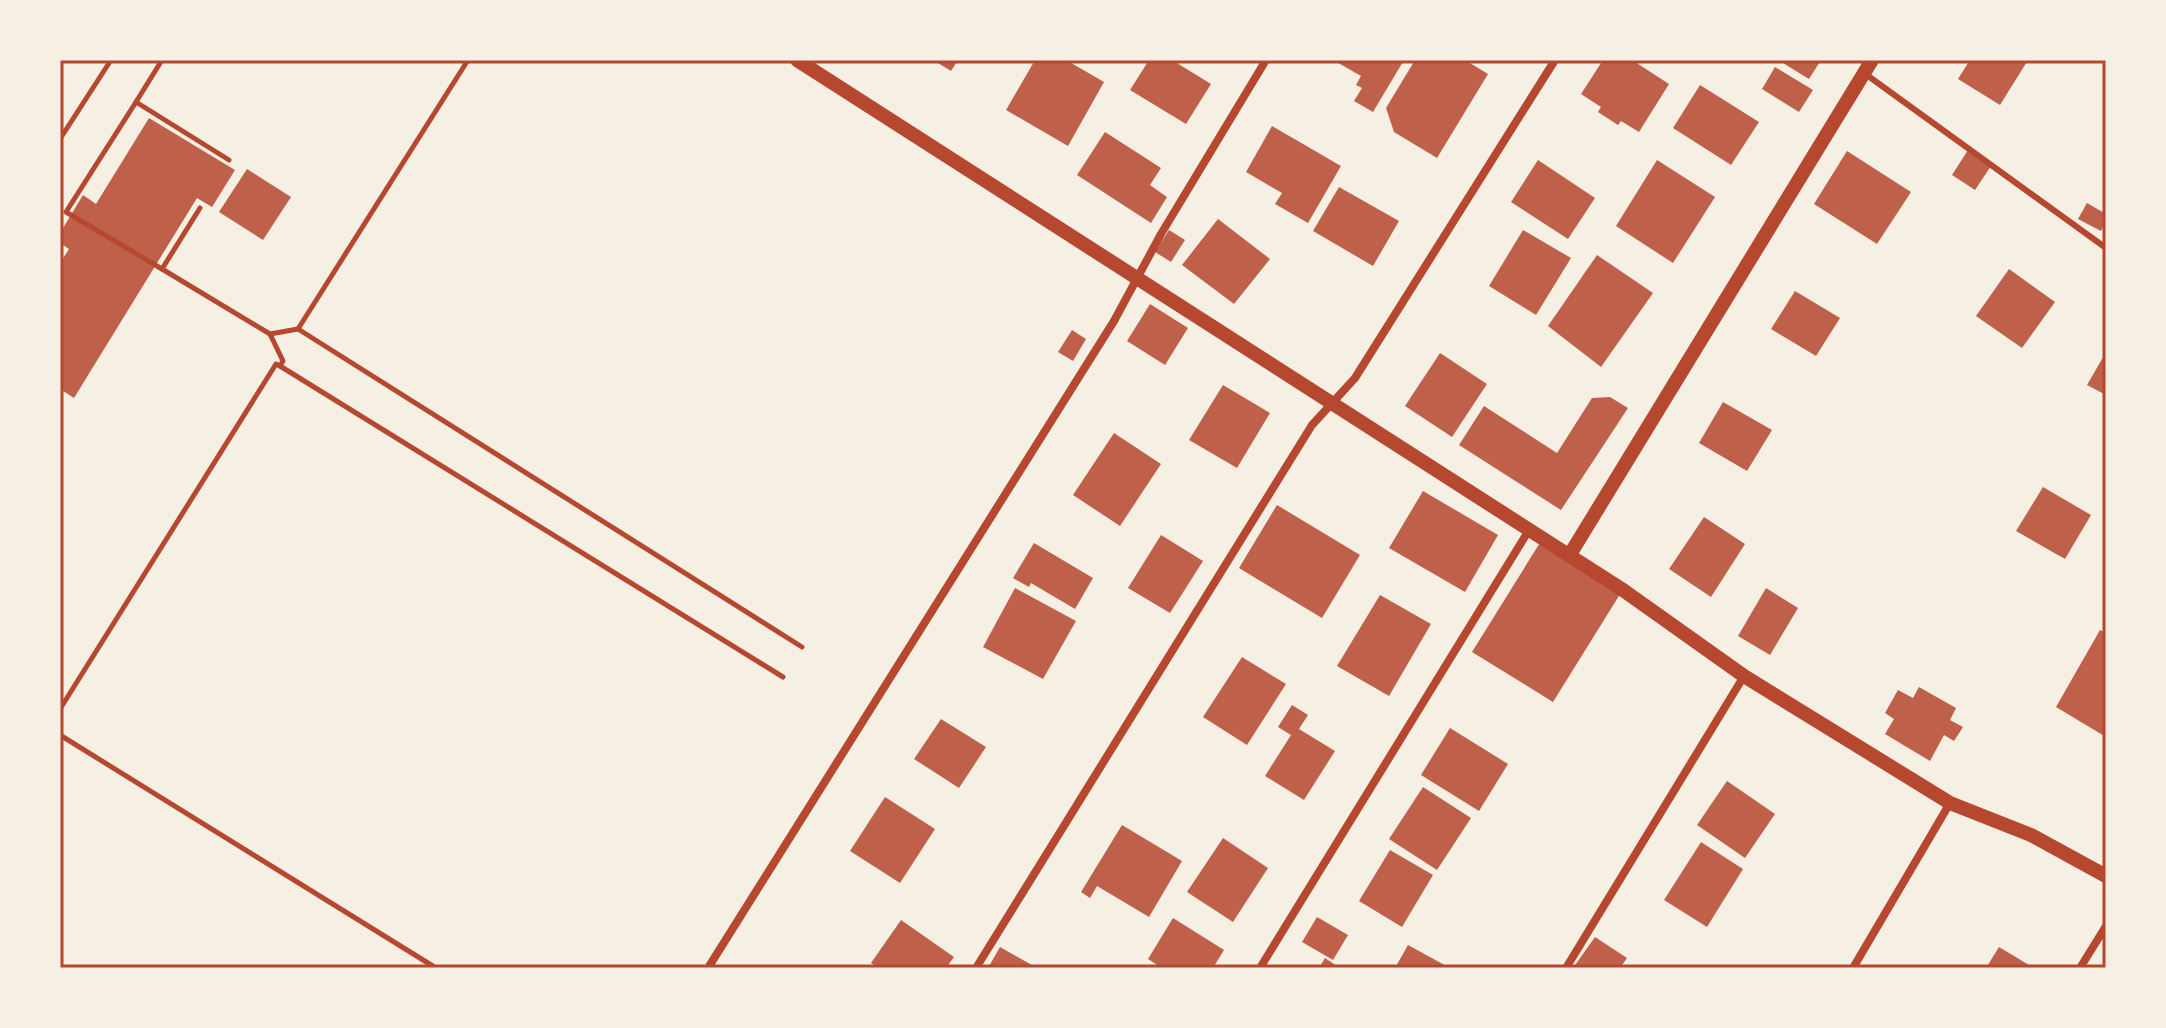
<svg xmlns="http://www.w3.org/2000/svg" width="2166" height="1028" viewBox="0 0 2166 1028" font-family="Barlow,sans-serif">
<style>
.building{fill:#bf614a}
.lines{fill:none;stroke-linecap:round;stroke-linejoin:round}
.path{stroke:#b5482f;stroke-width:5}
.service{stroke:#b5482f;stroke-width:6}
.minor{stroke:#b5482f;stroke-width:8}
.tertiary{stroke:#b5482f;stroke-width:14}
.neatline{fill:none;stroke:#b5482f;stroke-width:3}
</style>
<rect width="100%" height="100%" fill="#f6efe4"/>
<g class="building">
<path d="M933 60H958L951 71Z"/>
<path d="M1035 60H1066L1104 82 1068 146 1006 110Z"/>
<path d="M1149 60H1172L1211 84 1186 124 1130 90Z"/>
<path d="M1333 60H1404L1373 112 1354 101 1362 88 1356 85 1361 76Z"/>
<path d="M1415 60H1465L1488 74 1437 158 1394 132 1386 108Z"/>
<path d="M1603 60H1632L1669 84 1639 132 1621 121 1618 125 1598 112 1601 107 1581 94Z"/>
<path d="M1778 60H1821L1809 79Z"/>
<path d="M1970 60H2028L2000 105 1958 79Z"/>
<path d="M1775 67 1813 90 1799 112 1762 89Z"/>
<path d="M1700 85 1759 122 1731 165 1673 128Z"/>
<path d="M149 118 235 170 212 207 197 198 74 398 60 389V263L69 249 60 243V233L83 195 96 204Z"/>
<path d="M1272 126 1341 166 1308 223 1275 204 1282 193 1246 172Z"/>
<path d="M1105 132 1161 168 1150 185 1167 197 1151 223 1077 175Z"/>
<path d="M1968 150 1991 166 1975 190 1952 175Z"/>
<path d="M1847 151 1911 192 1877 244 1814 204Z"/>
<path d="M1538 160 1595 198 1568 239 1511 202Z"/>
<path d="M1657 160 1715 197 1673 263 1616 226Z"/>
<path d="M247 169 291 197 263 240 219 212Z"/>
<path d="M1339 187 1399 221 1373 266 1313 231Z"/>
<path d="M2087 203 2106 214V221L2101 231 2078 219Z"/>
<path d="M1218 219 1270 259 1234 304 1182 265Z"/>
<path d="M1169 230 1185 240 1171 262 1155 252Z"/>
<path d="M1523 230 1571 258 1536 315 1489 286Z"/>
<path d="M1597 255 1653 293 1601 367 1548 326Z"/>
<path d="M2009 269 2055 302 2022 348 1976 316Z"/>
<path d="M1795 291 1840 318 1816 356 1771 329Z"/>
<path d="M1150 304 1188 328 1165 365 1127 341Z"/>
<path d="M1072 330 1086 339 1073 361 1058 352Z"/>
<path d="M2106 352V395L2087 385Z"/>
<path d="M1440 353 1487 384 1452 437 1405 406Z"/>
<path d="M1223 385 1270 413 1237 468 1189 440Z"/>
<path d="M1610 397 1628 408 1561 510 1459 445 1484 406 1557 453 1592 398Z"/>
<path d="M1723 402 1772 430 1747 471 1699 443Z"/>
<path d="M1114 433 1161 464 1120 526 1073 495Z"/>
<path d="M2043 487 2091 515 2065 559 2016 531Z"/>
<path d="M1423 491 1498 535 1465 592 1389 548Z"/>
<path d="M1277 505 1360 555 1322 618 1239 568Z"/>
<path d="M1704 517 1745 544 1711 597 1669 569Z"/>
<path d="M1161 535 1203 561 1170 613 1128 588Z"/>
<path d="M1541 541 1622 591 1553 702 1472 652Z"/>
<path d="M1034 543 1093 578 1075 609 1031 583 1029 587 1013 578Z"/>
<path d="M1015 588 1076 621 1043 679 983 647Z"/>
<path d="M1766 588 1798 608 1770 655 1738 636Z"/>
<path d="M1380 595 1431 624 1389 696 1337 666Z"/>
<path d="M2100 630 2106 633V737L2056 707Z"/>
<path d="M1242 657 1286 684 1247 745 1203 717Z"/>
<path d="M1919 687 1956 708 1950 720 1963 727 1954 741 1944 735 1930 761 1885 734 1894 719 1885 713 1898 690 1913 698Z"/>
<path d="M1292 705 1308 715 1299 729 1335 751 1304 800 1265 776 1291 735 1278 727Z"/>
<path d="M941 719 986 747 959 788 914 759Z"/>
<path d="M1450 728 1508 764 1479 811 1421 775Z"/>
<path d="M1727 781 1775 814 1745 858 1697 825Z"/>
<path d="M1423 787 1471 818 1437 870 1389 839Z"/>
<path d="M885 797 935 829 900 883 850 851Z"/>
<path d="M1122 825 1182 861 1149 917 1097 886 1090 898 1081 892Z"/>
<path d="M1223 838 1268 868 1233 922 1187 892Z"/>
<path d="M1701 842 1743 869 1707 927 1664 900Z"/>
<path d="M1390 850 1433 875 1402 927 1359 901Z"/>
<path d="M1317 917 1348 935 1333 960 1302 942Z"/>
<path d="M1173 918 1224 950 1213 968H1162L1148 959Z"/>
<path d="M901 920 954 957 946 968H878L871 963Z"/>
<path d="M1595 937 1627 958 1620 968H1573Z"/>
<path d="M1408 945 1450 968H1395Z"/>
<path d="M1000 947 1037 968H988Z"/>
<path d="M1999 947 2034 968H1986Z"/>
<path d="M1325 958 1340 968H1319Z"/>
</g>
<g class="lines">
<g class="path">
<path d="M162 60 136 102 229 160"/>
<path d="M136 102 66 212 162 269"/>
<path d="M60 139 111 60"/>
<path d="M200 208 162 269 270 334 283 361 280 366 783 677"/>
<path d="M298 329 468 60"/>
<path d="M270 334 298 329 802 647"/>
<path d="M60 709 276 364 280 366"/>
<path d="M60 735 436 968"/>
</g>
<path class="service" d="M1864 73 2106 248"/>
<g class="minor">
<path d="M708 968 1114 321 1161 234 1266 60"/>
<path d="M976 968 1312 425 1355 378 1555 60"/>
<path d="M1260 968 1529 530"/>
<path d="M1566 968 1744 676"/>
<path d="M1853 968 1950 803"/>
<path d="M2080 968 2106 926"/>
</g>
<g class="tertiary">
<path d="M797 60 1623 590 1744 676 1950 803 2031 835 2106 876"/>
<path d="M1569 556 1872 60"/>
</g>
</g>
<rect width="2166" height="1028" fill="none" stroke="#f6efe4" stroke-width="124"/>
<rect x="62" y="62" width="2042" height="904" class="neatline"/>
</svg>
